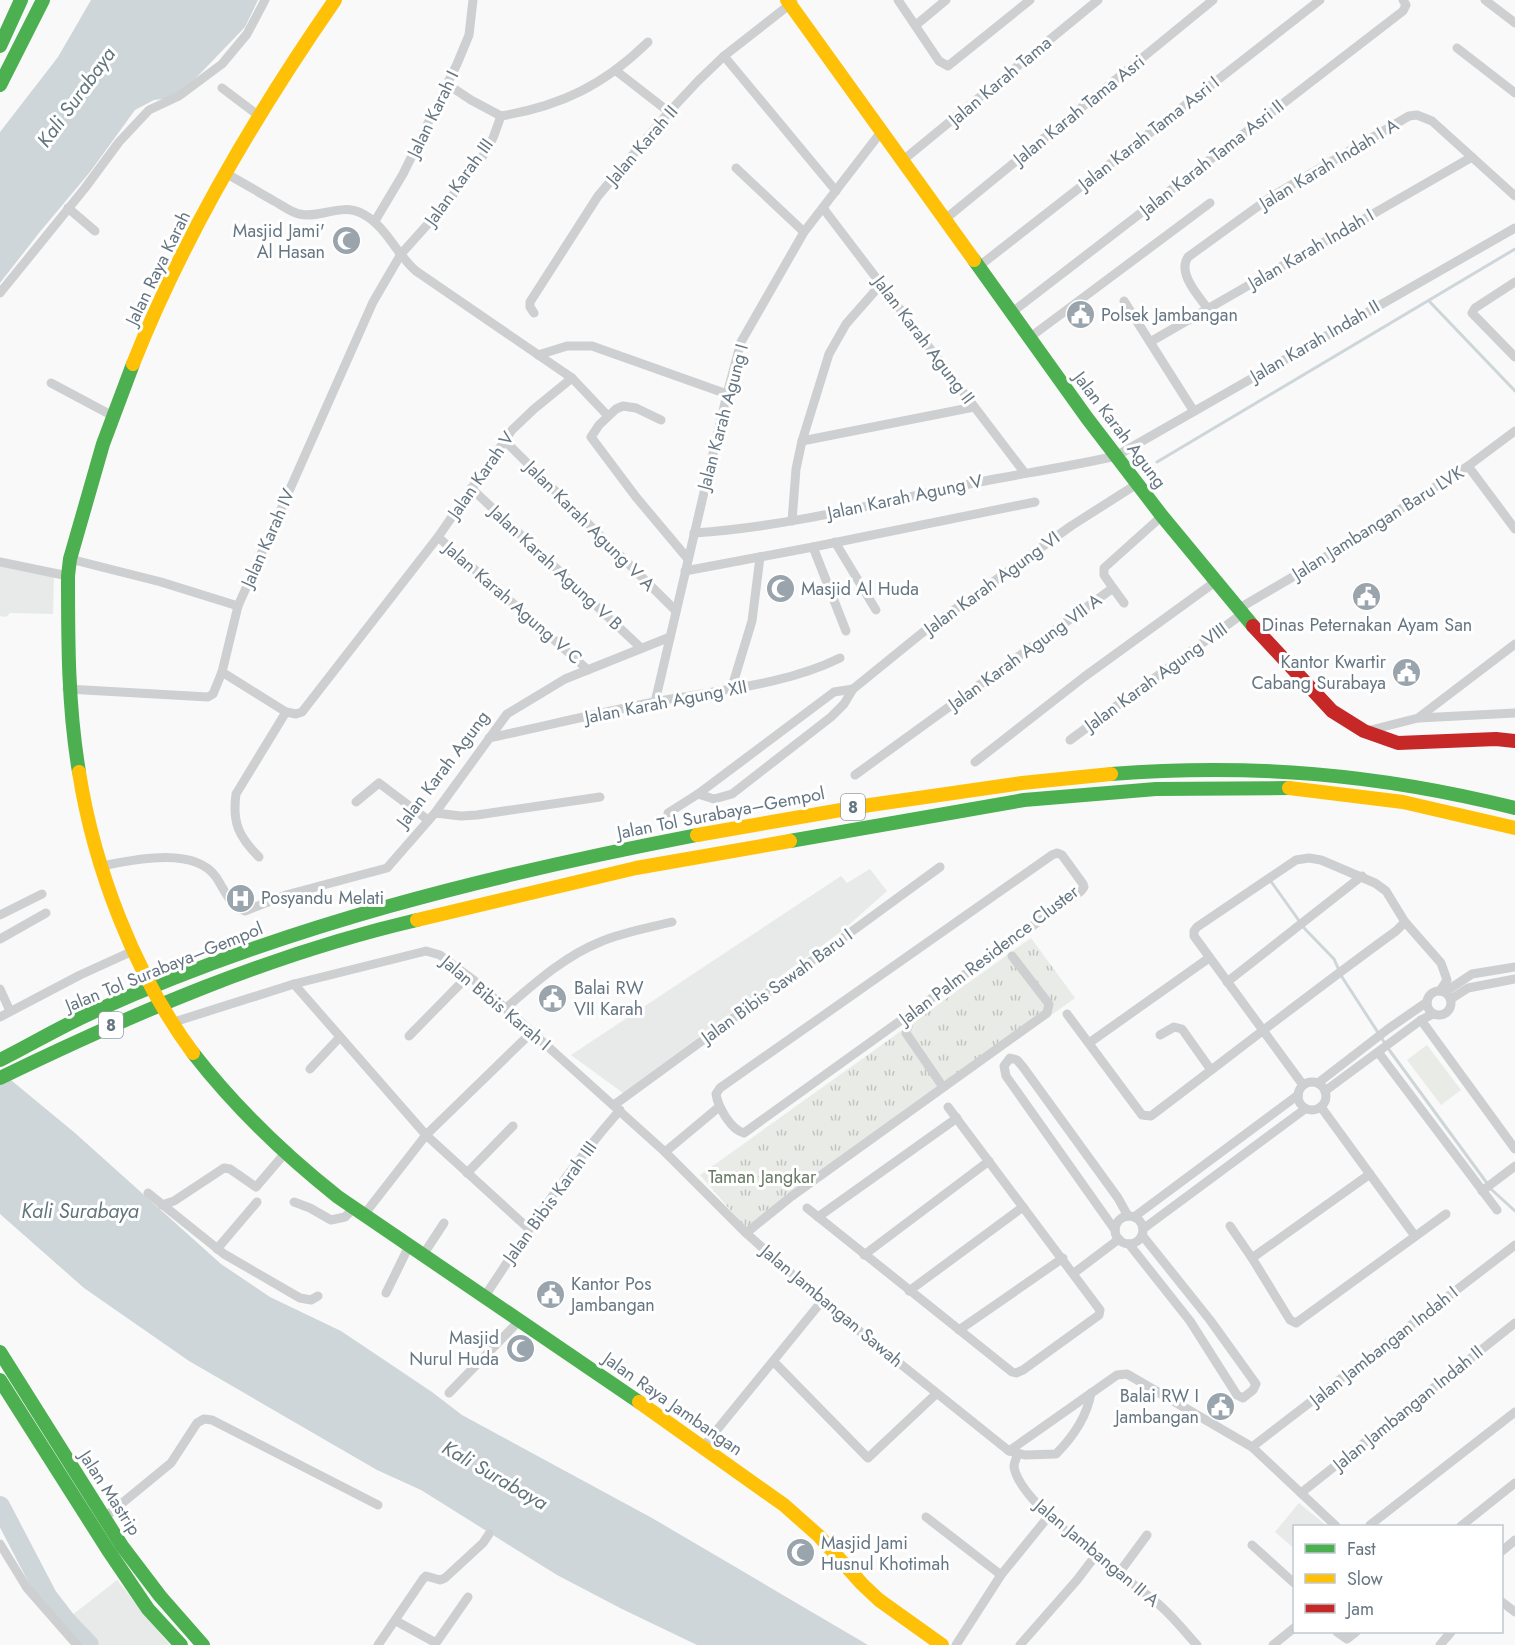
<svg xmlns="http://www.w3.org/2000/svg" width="1515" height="1645" viewBox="0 0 1515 1645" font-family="Jost,sans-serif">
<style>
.built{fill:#e8e9e9}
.grass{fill:url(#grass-tufts)}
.garden{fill:#e8ebe6}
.water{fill:#ced6d9}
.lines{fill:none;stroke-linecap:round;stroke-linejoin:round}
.stream{stroke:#ced6d9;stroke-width:3}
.river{stroke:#ced6d9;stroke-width:20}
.street{stroke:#cecfd0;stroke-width:9}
.fast{stroke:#4caf50;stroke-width:14}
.slow{stroke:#ffc107;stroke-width:14}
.jam{stroke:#c62828;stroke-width:14}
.labels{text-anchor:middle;stroke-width:6;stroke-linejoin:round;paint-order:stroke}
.shield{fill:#fff;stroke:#939fa8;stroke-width:1.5}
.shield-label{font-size:16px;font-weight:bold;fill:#657683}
.street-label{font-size:18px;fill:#657683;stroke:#fff}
.poi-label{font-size:18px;fill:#657683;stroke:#fff;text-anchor:start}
.park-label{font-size:18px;fill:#687a64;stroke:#fff}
.water-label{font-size:20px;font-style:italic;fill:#60757c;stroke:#fff}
</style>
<defs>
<pattern id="grass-tufts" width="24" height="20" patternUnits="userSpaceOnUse" patternTransform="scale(1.5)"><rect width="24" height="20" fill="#e8ebe6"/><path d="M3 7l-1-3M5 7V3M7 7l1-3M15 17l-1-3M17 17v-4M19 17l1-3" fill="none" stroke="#c0c3c0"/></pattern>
</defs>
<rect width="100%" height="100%" fill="#f9f9f9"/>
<g class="built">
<path d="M0 566 54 576 53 614 10 613 6 617 0 616Z"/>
<path d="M870 869 887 891 843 930 623 1093 571 1055 841 876 847 883Z"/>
<path d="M1299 1503 1327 1526H1294V1548L1275 1532Z"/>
<path d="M117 1580 170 1645H100L71 1616Z"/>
</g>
<path class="grass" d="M1031 938 1075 998 767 1219 752 1235 700 1175Z"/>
<path class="garden" d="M1427 1045 1461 1090 1441 1105 1407 1060Z"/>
<g class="water">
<path d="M91 0H258L245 27 194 80 171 98 154 100 135 110 90 172 39 233 0 283V132L58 57Z"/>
<path d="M0 1071 75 1133 221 1264 270 1297 341 1331 432 1392 462 1415 652 1518 868 1645H697L622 1609 557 1575 421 1490 377 1470 189 1361 84 1288 0 1214Z"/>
</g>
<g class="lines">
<g class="stream">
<path d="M1429 301 1515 391"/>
<path d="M1157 462 1515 249"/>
<path d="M1270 880 1305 929 1334 959 1342 977 1390 1051 1492 1190 1515 1211"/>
</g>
<path class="river" d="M0 1506 47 1596 67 1622 89 1645"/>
<g class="street">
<path d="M898 0 939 61 948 66 1030 0"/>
<path d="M1485 0 1515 23"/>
<path d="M916 25 946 0"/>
<path d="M1457 48 1515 93"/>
<path d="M724 56 836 191"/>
<path d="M615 70 669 112"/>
<path d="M447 84 471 100 501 116"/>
<path d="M222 88 259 116"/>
<path d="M501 116C561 106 604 85 648 42"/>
<path d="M902 161 1098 0"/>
<path d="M736 168 804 232"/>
<path d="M225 173C242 182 258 192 274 201 282 205 290 212 299 214 321 219 341 202 363 214 387 227 396 254 416 271L572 378 608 416"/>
<path d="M68 208 95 231"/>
<path d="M823 208 1024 472"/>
<path d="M944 220 1213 0"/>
<path d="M375 221 403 174 457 64 469 35 473 0"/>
<path d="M978 267 1320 0"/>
<path d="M1515 282 1475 308 1472 313 1515 357"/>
<path d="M0 293 85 188 119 142 149 110 179 96 222 64 247 34 265 0"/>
<path d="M1124 301 1193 410"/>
<path d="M1208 309C1198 295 1177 273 1188 257L1271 197 1409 116 1417 115 1432 121 1515 196"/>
<path d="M534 313 530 307V302L598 196 669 112 698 81 724 56 793 2"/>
<path d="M1011 313 1403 11 1406 5 1403 0"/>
<path d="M1029 338 1210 203"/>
<path d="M1150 342 1472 157"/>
<path d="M538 355 567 346H592L727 394"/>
<path d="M51 383 113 416"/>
<path d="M661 420 636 408 623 406 616 409 599 425 591 437 636 497 688 559"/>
<path d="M504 440 676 611"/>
<path d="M802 441 974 407"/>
<path d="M1468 466 1515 529"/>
<path d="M471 488 641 648"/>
<path d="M792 521 796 469 802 441 829 354 846 324 882 283"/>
<path d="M694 533C784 527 871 505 959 486 1011 475 1064 468 1116 456L1515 228"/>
<path d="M438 537 588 670"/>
<path d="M835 542 876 610"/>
<path d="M813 547 846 631"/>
<path d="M70 559 161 582 238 606"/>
<path d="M0 562 68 576"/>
<path d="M685 571 813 547 1035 502"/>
<path d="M1113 588 1124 603"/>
<path d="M1238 609 1308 568 1468 466 1515 431"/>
<path d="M222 672 286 712 296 714 302 712 438 537 512 430 534 409 572 378"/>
<path d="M67 689 208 697 213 694 222 672 238 606 373 302 401 254 445 205 485 153 493 138 501 116"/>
<path d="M731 690 752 621 760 557"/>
<path d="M655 702 727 394 741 342 804 232 881 132"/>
<path d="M1419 718 1515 713"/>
<path d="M1367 731 1418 718 1515 644"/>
<path d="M489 738C544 726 599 713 654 702 716 690 783 686 840 658"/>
<path d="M1070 740 1242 614"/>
<path d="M975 762 1084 677 1215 582"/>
<path d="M855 775 1113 588 1104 575V568L1162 516"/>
<path d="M698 794 714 799 732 794 831 717 844 704 853 689 922 633 1071 526 1137 484"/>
<path d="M356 802 379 783 428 820"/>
<path d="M435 813 461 816 477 815 600 797"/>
<path d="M668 813 698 794 834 692 853 689"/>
<path d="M1057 853 1062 855 1083 884 1084 887 1081 891 744 1133C731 1130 718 1107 716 1094L720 1088 1052 855Z"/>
<path d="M259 857C239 837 232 823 236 794L286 712"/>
<path d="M102 866C133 860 194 846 216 877 224 889 230 906 245 911L286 895 387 868 435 813 507 714 565 679 670 637"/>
<path d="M0 915 42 894"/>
<path d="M1405 922 1441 963 1447 980 1440 991"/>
<path d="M0 939 46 913"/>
<path d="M1227 982 1362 876"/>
<path d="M294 984 426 1135 529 1229"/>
<path d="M0 989 10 1011"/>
<circle cx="1439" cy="1003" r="12"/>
<path d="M1445 992 1472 974 1515 967"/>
<path d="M1451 999 1468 988 1515 979"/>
<path d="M506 1008C535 983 565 956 600 942 623 932 648 928 672 922"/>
<path d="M1067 1014 1142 1115 1151 1116C1233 1054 1313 991 1396 931L1405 922 1386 891 1375 883 1321 860 1309 858 1296 860 1197 927 1194 931V936L1303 1085"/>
<path d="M0 1017 80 975 135 950"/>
<path d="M1421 1020 1515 1149"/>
<path d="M174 1022 294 984 426 951 440 955 475 981 665 1152 746 1233 822 1301 1009 1451 1025 1455 1056 1454C1072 1438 1087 1416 1091 1393"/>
<path d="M906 1033 943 1087"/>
<path d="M1160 1035 1174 1027 1182 1029 1211 1070"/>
<path d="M409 1036 468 976"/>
<path d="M1089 1043 1209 958"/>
<path d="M1378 1052 1497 1210"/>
<path d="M310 1069 340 1037"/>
<circle cx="1312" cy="1096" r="14"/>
<path d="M1318 1083 1388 1029 1427 1002"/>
<path d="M1325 1091 1421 1020 1433 1014"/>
<path d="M614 1105 940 867"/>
<path d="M1321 1107 1415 1236"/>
<path d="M665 1152 719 1107"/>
<path d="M467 1173 513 1126"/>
<path d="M1482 1191 1515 1166"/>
<path d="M148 1193 224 1254 300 1298 311 1300 318 1296"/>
<path d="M294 1202 310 1208 331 1220 345 1217 353 1209"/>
<path d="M162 1205 174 1201 224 1168 230 1169 256 1187 286 1152"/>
<path d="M807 1208 1012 1372 1016 1373 1023 1370 1099 1315 1100 1310 948 1107"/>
<path d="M363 1216 426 1135 532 1032"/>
<circle cx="1129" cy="1230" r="14"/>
<path d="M818 1217 957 1118"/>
<path d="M1134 1217 1298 1095"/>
<path d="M1230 1226 1252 1258 1290 1320 1296 1323 1446 1214"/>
<path d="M1143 1229 1305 1109"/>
<path d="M1115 1230 1006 1076 1004 1066 1010 1058 1017 1060 1023 1067 1118 1198 1128 1216"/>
<path d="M746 1233 792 1196 1047 1013 1049 1004 1012 956"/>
<path d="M1129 1244 1190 1321 1237 1395 1243 1398 1253 1390 1256 1384 1210 1320 1142 1235"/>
<path d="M217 1249 257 1202"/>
<path d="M423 1255 444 1223"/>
<path d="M864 1255 989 1161"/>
<path d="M1252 1258 1370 1174"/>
<path d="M1074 1273 1119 1239"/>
<path d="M909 1291 1023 1207"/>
<path d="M386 1293 409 1246"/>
<path d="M485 1296C527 1232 569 1168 620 1110"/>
<path d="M959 1330 1063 1258"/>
<path d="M774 1362 868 1458 936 1394"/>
<path d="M449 1393 520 1320"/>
<path d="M703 1447 822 1301"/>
<path d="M1252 1447 1515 1245"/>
<path d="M1009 1451 1117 1375 1127 1374 1252 1447 1336 1526"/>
<path d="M1018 1454C1016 1459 1014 1462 1014 1467 1020 1506 1124 1575 1156 1602 1171 1614 1184 1631 1197 1645"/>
<path d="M1301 1493 1515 1323"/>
<path d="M926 1517 1001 1575"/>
<path d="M104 1518 171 1463 197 1423 204 1419 212 1420 378 1505"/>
<path d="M1370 1525 1515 1412"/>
<path d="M1461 1526 1515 1483"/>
<path d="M0 1544 27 1588 77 1645"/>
<path d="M1252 1545 1294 1583"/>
<path d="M1502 1551 1515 1540"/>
<path d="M1119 1573 1147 1535"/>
<path d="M1502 1602 1515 1612"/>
<path d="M396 1621 436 1643 468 1597"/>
<path d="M1337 1632 1347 1639 1356 1632"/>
<path d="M378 1645 423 1579 426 1576 440 1580 445 1578 483 1543 489 1534"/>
<path d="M956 1645 1001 1575 1048 1517"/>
<path d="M1020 1645 1077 1580 1096 1555"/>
<path d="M1273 1645 1294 1628"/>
<path d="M1440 1645 1451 1632"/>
</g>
<g class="fast">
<path d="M0 46 21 0"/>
<path d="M0 85 43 0"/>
<path d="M974 260 1087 418 1162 516 1253 626"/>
<path d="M79 772C68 707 68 642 68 576L70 559 103 444 133 364"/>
<path d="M1111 774C1251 763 1379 774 1515 808"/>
<path d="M790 841 1024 800 1156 789 1289 788"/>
<path d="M193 1053C235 1107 285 1155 338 1197L639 1402"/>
<path d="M0 1060C30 1045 58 1028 89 1014 282 926 490 875 697 835"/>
<path d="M0 1078C134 1013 271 954 417 920"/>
<path d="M0 1352 122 1546 160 1596 203 1645"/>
<path d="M0 1380 108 1550 148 1609 181 1645"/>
</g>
<g class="slow">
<path d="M787 0 974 260"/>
<path d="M133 364C184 235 256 114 335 0"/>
<path d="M79 772C94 868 135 975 193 1053"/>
<path d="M1289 788 1403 802 1515 828"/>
<path d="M697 835 870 805 1022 783 1111 774"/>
<path d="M417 920 636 868 790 841"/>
<path d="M639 1402 784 1505 819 1536 862 1584 879 1600 942 1645"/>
</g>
<path class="jam" d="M1253 626 1332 711 1364 731 1398 743 1496 739 1515 741"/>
</g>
<defs>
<symbol id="mosque-disc" viewBox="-11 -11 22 22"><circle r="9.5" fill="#99a4ac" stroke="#fff"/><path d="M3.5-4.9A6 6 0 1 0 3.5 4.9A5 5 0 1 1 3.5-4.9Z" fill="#fff"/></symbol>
<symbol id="civic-disc" viewBox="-11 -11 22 22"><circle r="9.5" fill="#99a4ac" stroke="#fff"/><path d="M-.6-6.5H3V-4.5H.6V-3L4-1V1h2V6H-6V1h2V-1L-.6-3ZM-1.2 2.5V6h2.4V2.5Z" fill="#fff"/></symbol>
<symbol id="hospital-disc" viewBox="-11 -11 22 22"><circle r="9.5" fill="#99a4ac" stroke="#fff"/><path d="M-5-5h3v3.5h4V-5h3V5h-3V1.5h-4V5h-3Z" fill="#fff"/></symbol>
</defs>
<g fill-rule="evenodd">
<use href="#mosque-disc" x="330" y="224" width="33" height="33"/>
<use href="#civic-disc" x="1064" y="298" width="33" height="33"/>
<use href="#mosque-disc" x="764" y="572" width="33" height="33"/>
<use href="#civic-disc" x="1350" y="580" width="33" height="33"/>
<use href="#civic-disc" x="1390" y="656" width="33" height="33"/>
<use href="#hospital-disc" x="224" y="882" width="33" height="33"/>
<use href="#civic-disc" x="536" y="982" width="33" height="33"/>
<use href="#civic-disc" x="534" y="1278" width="33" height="33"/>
<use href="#mosque-disc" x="504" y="1332" width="33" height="33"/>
<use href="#civic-disc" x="1204" y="1390" width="33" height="33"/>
<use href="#mosque-disc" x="784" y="1536" width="33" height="33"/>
</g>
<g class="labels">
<g class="shield">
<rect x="841" y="794" width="24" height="26" rx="4.5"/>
<rect x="99" y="1012" width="24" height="26" rx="4.5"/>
</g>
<g class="shield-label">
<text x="853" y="813">8</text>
<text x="111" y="1031">8</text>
</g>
<g class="street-label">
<text transform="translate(1000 81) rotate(-40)" y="6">Jalan Karah Tama</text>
<text transform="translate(1079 110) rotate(-39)" y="6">Jalan Karah Tama Asri</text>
<text transform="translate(433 114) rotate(-64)" y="6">Jalan Karah I</text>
<text transform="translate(1149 133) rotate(-38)" y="6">Jalan Karah Tama Asri I</text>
<text transform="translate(642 145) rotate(-49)" y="6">Jalan Karah II</text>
<text transform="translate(1212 158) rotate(-38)" y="6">Jalan Karah Tama Asri II</text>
<text transform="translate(1329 164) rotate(-31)" y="6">Jalan Karah Indah I A</text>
<text transform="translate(459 182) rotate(-54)" y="6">Jalan Karah III</text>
<text transform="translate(1311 249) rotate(-30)" y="6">Jalan Karah Indah I</text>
<text transform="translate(158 268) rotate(-64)" y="6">Jalan Raya Karah</text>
<text transform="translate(924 340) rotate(53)" y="6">Jalan Karah Agung II</text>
<text transform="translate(1315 341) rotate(-30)" y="6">Jalan Karah Indah II</text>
<text transform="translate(723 417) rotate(-75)" y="6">Jalan Karah Agung I</text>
<text transform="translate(1120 430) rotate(53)" y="6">Jalan Karah Agung</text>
<text transform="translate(481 475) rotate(-55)" y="6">Jalan Karah V</text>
<text transform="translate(905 497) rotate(-12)" y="6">Jalan Karah Agung V</text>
<text transform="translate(1378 523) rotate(-32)" y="6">Jalan Jambangan Baru LVK</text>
<text transform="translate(590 526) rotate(45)" y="6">Jalan Karah Agung V A</text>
<text transform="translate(268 538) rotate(-66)" y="6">Jalan Karah IV</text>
<text transform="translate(556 568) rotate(43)" y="6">Jalan Karah Agung V B</text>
<text transform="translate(992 583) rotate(-36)" y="6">Jalan Karah Agung VI</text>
<text transform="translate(513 603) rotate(41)" y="6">Jalan Karah Agung V C</text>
<text transform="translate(1025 652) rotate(-36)" y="6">Jalan Karah Agung VII A</text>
<text transform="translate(1156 677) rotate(-36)" y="6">Jalan Karah Agung VIII</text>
<text transform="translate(666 702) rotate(-11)" y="6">Jalan Karah Agung XII</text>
<text transform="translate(443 769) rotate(-53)" y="6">Jalan Karah Agung</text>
<text transform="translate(721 813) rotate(-11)" y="6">Jalan Tol Surabaya–Gempol</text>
<text transform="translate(989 955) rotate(-37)" y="6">Jalan Palm Residence Cluster</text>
<text transform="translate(164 967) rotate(-22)" y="6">Jalan Tol Surabaya–Gempol</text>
<text transform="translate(777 986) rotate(-36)" y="6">Jalan Bibis Sawah Baru I</text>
<text transform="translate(496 1003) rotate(40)" y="6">Jalan Bibis Karah I</text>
<text transform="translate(550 1202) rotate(-54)" y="6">Jalan Bibis Karah III</text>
<text transform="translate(832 1306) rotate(40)" y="6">Jalan Jambangan Sawah</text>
<text transform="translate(1384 1346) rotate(-38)" y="6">Jalan Jambangan Indah I</text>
<text transform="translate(673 1404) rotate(35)" y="6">Jalan Raya Jambangan</text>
<text transform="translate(1408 1408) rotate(-39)" y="6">Jalan Jambangan Indah II</text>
<text transform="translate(110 1493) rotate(57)" y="6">Jalan Mastrip</text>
<text transform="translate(1097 1553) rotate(40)" y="6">Jalan Jambangan II A</text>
</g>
<g class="poi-label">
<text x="325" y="237" text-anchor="end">Masjid Jami'<tspan x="325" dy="21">Al Hasan</tspan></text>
<text x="1101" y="321">Polsek Jambangan</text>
<text x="801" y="595">Masjid Al Huda</text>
<text x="1367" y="631" text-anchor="middle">Dinas Peternakan Ayam San</text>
<text x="1386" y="668" text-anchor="end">Kantor Kwartir<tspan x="1386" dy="21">Cabang Surabaya</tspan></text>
<text x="261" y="904">Posyandu Melati</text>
<text x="574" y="994">Balai RW<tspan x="574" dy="21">VII Karah</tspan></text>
<text x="571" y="1290">Kantor Pos<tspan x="571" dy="21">Jambangan</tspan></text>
<text x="499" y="1344" text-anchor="end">Masjid<tspan x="499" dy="21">Nurul Huda</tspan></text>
<text x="1199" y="1402" text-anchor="end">Balai RW I<tspan x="1199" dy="21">Jambangan</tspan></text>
<text x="821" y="1549">Masjid Jami<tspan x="821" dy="21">Husnul Khotimah</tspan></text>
</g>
<g class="park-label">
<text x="762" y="1183">Taman Jangkar</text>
</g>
<g class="water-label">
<text transform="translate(76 97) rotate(-54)" y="7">Kali Surabaya</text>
<text x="80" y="1218">Kali Surabaya</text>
<text transform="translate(495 1475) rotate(30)" y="7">Kali Surabaya</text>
</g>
</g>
<rect x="1293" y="1525" width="210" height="108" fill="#ffffff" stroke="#c1c8cd" stroke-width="1.5"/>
<rect x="1305" y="1544" width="30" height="9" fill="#4caf50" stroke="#c1c8cd" stroke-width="1.5"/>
<text x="1347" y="1555" font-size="18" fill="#657683">Fast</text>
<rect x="1305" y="1574" width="30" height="9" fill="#ffc107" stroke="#c1c8cd" stroke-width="1.5"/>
<text x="1347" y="1585" font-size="18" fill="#657683">Slow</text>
<rect x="1305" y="1604" width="30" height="9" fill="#c62828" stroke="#c1c8cd" stroke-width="1.5"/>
<text x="1347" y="1615" font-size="18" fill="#657683">Jam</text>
</svg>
